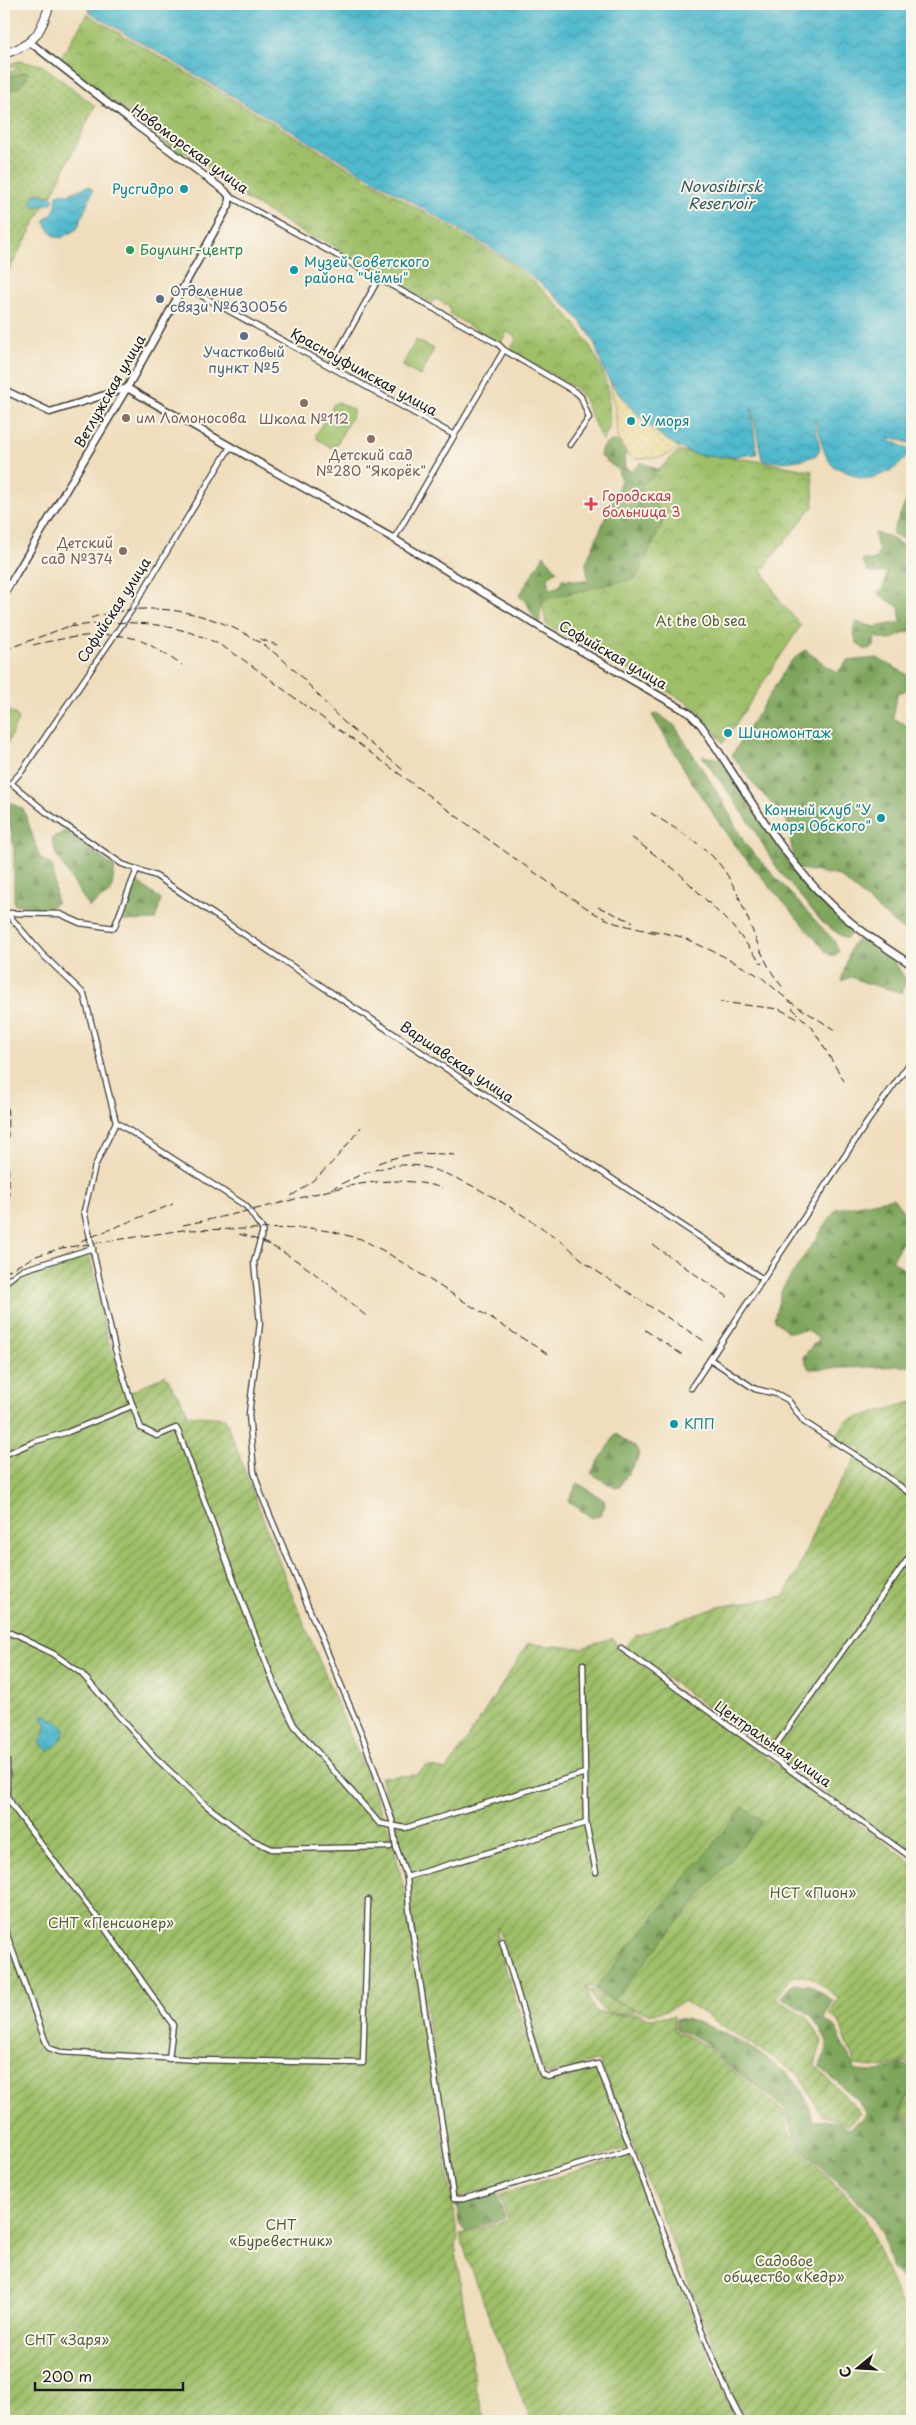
<svg xmlns="http://www.w3.org/2000/svg" width="916" height="2425" viewBox="0 0 916 2425" font-family="'Playpen Sans',sans-serif">
<style>
.grass{fill:url(#grass-dots);stroke:#5d6e42}
.forest{fill:url(#forest-firs);stroke:#4d613c}
.sand{fill:url(#sand-dots);stroke:#857b5d}
.park{fill:url(#park-crowns);stroke:#5d6e42}
.garden{fill:url(#garden-furrows);stroke:#5d6e42}
.pitch{fill:#9ebf68;stroke:#5d6e42}
.water{fill:url(#water-waves);stroke:#366a74}
.lines{fill:none;stroke-linecap:round;stroke-linejoin:round}
.street-casing{stroke:#3c3934;stroke-width:7}
.secondary-casing{stroke:#3c3934;stroke-width:9}
.highway-casing{stroke:#3c3934;stroke-width:10}
.street{stroke:#fff;stroke-width:4.5}
.secondary{stroke:#fff;stroke-width:6}
.highway{stroke:#fff;stroke-width:8}
.rail{stroke:#1c1c1c;stroke-width:1;stroke-dasharray:8 4;stroke-linecap:butt}
.culture-dot{fill:#0f9aa8;stroke:#fbf7ec;stroke-width:2}
.leisure-dot{fill:#2e9e5b;stroke:#fbf7ec;stroke-width:2}
.service-dot{fill:#5c6f8a;stroke:#fbf7ec;stroke-width:2}
.education-dot{fill:#8d6e63;stroke:#fbf7ec;stroke-width:2}
.health-dot{fill:#e0444e;stroke:#fbf7ec;stroke-width:2}
.labels{text-anchor:middle;stroke-width:4;stroke-linejoin:round;paint-order:stroke}
.street-label{font-size:14px;fill:#1c1c1c;stroke:#fbf7ec}
.culture-label{font-size:14px;fill:#0d838f;stroke:#fbf7ec;text-anchor:start}
.leisure-label{font-size:14px;fill:#27864d;stroke:#fbf7ec;text-anchor:start}
.service-label{font-size:14px;fill:#4e5e75;stroke:#fbf7ec;text-anchor:start}
.education-label{font-size:14px;fill:#785e54;stroke:#fbf7ec}
.health-label{font-size:14px;fill:#be3a42;stroke:#fbf7ec;text-anchor:start}
.park-label{font-size:14px;fill:#505d3a;stroke:#fbf7ec}
.water-label{font-size:15px;font-style:italic;fill:#315b63;stroke:#fbf7ec}
</style>
<defs>
<pattern id="grass-dots" width="8" height="8" patternUnits="userSpaceOnUse" patternTransform="scale(1.25)"><rect width="8" height="8" fill="#9ebf68"/><path d="M2 2h.1M6 6h.1" fill="none" stroke="#809a55" stroke-width="1.8" stroke-linecap="round"/></pattern>
<pattern id="forest-firs" width="22" height="20" patternUnits="userSpaceOnUse" patternTransform="scale(1.25)"><rect width="22" height="20" fill="#7ea65c"/><path d="M5 1l3.5 6h-7zM16 11l3.5 6h-7z" fill="#66864b"/></pattern>
<pattern id="sand-dots" width="8" height="8" patternUnits="userSpaceOnUse" patternTransform="scale(1.25)"><rect width="8" height="8" fill="#eeda9e"/><path d="M2 2h.1M6 6h.1" fill="none" stroke="#ccba88" stroke-width="1.8" stroke-linecap="round"/></pattern>
<pattern id="park-crowns" width="20" height="18" patternUnits="userSpaceOnUse" patternTransform="scale(1.25)"><rect width="20" height="18" fill="#9ebf68"/><path d="M2 6a3 3 0 1 1 6 0M12 15a3 3 0 1 1 6 0" fill="none" stroke="#809a55"/></pattern>
<pattern id="garden-furrows" width="10" height="10" patternUnits="userSpaceOnUse" patternTransform="scale(1.25)"><rect width="10" height="10" fill="#9ebf68"/><path d="M-1 1l2-2M0 10L10 0M9 11l2-2" fill="none" stroke="#809a55"/></pattern>
<pattern id="water-waves" width="16" height="10" patternUnits="userSpaceOnUse" patternTransform="scale(1.25)"><rect width="16" height="10" fill="#50b9cd"/><path d="M0 5q4-4 8 0t8 0" fill="none" stroke="#459eaf"/></pattern>
</defs>
<rect width="100%" height="100%" fill="#fbf7ec"/>
<filter id="ink" filterUnits="userSpaceOnUse"><feTurbulence type="fractalNoise" baseFrequency=".02" numOctaves="2"/><feDisplacementMap in="SourceGraphic" scale="10" xChannelSelector="R" yChannelSelector="G"/><feConvolveMatrix kernelMatrix="1 2 1 2 8 2 1 2 1" color-interpolation-filters="sRGB"/></filter>
<filter id="wash" filterUnits="userSpaceOnUse"><feTurbulence type="fractalNoise" baseFrequency=".0096" numOctaves="4" result="noise"/><feDisplacementMap in="SourceGraphic" scale="20" xChannelSelector="R" yChannelSelector="G"/><feGaussianBlur stdDeviation="1.12" result="paint"/><feColorMatrix in="noise" values="0 0 0 0 0 0 0 0 0 0 0 0 0 0 0 0 0 1.4 0 .05"/><feComposite in="paint" operator="in"/></filter>
<g filter="url(#wash)">
<rect width="100%" height="100%" fill="#efddbb"/>
<path class="grass" d="M19 61 42 65 95 106 51 196 36 193 31 202 35 207 45 204 8 272H4V92L20 87 26 72 4 78V74L19 69 17 66 4 70V66Z"/>
<g class="forest">
<path d="M26 72 29 73 20 87 4 92V78Z"/>
<path d="M611 441 627 442 629 447 624 458 625 468 632 471 641 462 659 470 640 488 666 516 636 579 542 600 539 627 527 603 519 596 544 555 557 571 548 577 550 589 560 586 562 579 588 581 586 563 621 481 618 470 600 456 602 447Z"/>
<path d="M912 477V545L892 533 910 492Z"/>
<path d="M874 533 888 536 912 551V630L889 640 875 637 874 647 865 650 856 642 853 629 857 622 875 627 901 622 899 607 877 593 884 586 887 571 873 574 867 571 862 560H875L879 552Z"/>
<path d="M805 650 837 673 847 661 877 658 908 675 911 688 897 694 893 718 912 728V938L839 876 795 868 787 821 751 781 732 755 790 662Z"/>
<path d="M657 713 675 726 722 800 745 844 835 942 839 952 835 956 828 954 734 845 693 784 652 715Z"/>
<path d="M702 756 720 759 788 862 819 899 853 931 846 939 823 923 778 870 750 823Z"/>
<path d="M4 799 24 810 40 858 53 866 56 903 47 909 14 904V849L9 819 4 817Z"/>
<path d="M65 831 115 868 111 892 89 907 56 855 52 838Z"/>
<path d="M137 881 161 900 155 920 124 921 126 906Z"/>
<path d="M861 938 892 958 906 980 902 993C885 987 867 985 851 977L841 981 852 944Z"/>
<path d="M893 1198 912 1223V1227L892 1259 912 1277V1366L809 1369 803 1357 818 1339 808 1330 788 1332 774 1319 782 1289 836 1209Z"/>
<path d="M616 1434 638 1449 640 1455 619 1487 615 1488 591 1473Z"/>
<path d="M578 1483 604 1500 605 1506 600 1515 592 1518 568 1501Z"/>
<path d="M744 1807 762 1822 613 2000 596 1990 598 1985Z"/>
<path d="M793 1984 810 1985 833 2001 824 2019 836 2028 855 2071 879 2072 903 2063 912 2071V2091L899 2110 912 2128V2289L892 2269 883 2235 874 2217 804 2151 794 2137 785 2108 719 2058C712 2041 692 2036 676 2029V2019C701 2014 782 2064 798 2085 806 2096 810 2107 813 2120L840 2123 849 2128 864 2118 866 2112 854 2097 819 2066 826 2053 828 2042 811 2015 781 1997Z"/>
<path d="M497 2193 505 2218 465 2232 459 2223 457 2205Z"/>
</g>
<path class="sand" d="M610 381 660 435 681 447 662 457 635 459 628 455 617 438 616 414Z"/>
<g class="park">
<path d="M87 14 506 260C551 293 607 346 609 405 609 424 613 424 602 441L583 397 575 388 510 350 517 338 507 332 500 344 450 314 449 306 436 299 432 303 341 254 338 248 320 238 315 240 238 194 207 173 209 167 184 152 182 155 59 61Z"/>
<path d="M416 340 434 349 420 376 402 366Z"/>
<path d="M678 451 752 460 812 471 814 505 762 570 781 603 801 625 723 743 701 714 690 704 546 624 542 600 636 578 666 516 640 488Z"/>
</g>
<g class="garden">
<path d="M89 1252 107 1338 129 1393 165 1375 185 1407 187 1415 225 1418 288 1585 390 1831 406 1897 458 2239 455 2245 475 2384 486 2421H4V1291C29 1271 59 1263 89 1252Z"/>
<path d="M912 1402V1855L624 1647 635 1636 718 1607 784 1596 798 1571 823 1508 864 1447 829 1446 846 1421Z"/>
<path d="M613 1638 617 1646 729 1731 912 1862V2069L904 2061 884 2068 855 2065 839 2021 829 2015 838 1998 811 1977 792 1976 776 1998 809 2019 822 2041 815 2065 861 2113 848 2124 822 2116 799 2075 684 2001C650 2020 648 2015 613 2000L762 1822 744 1807 598 1985 596 1990 588 1985V1997L596 2013C612 2010 619 2020 637 2013L647 2018 674 2016V2030L710 2047 718 2059 784 2111 789 2132 801 2150 864 2214 899 2302 912 2305V2421H744L599 2060 549 2075 544 2072 498 1926 497 1940 539 2077 547 2082 596 2067 627 2148 458 2198 454 2195 411 1909 408 1869 395 1835 394 1821 380 1777 416 1775 426 1766 447 1770 528 1644 582 1648Z"/>
<path d="M590 1990 595 1992 635 2011C618 2020 593 2009 590 1990Z"/>
<path d="M912 2093V2125L900 2109Z"/>
<path d="M629 2155 735 2421H531L472 2273 460 2235 508 2220 500 2194Z"/>
</g>
<g class="pitch">
<path d="M339 402 353 410V414L335 447 332 448 317 439 316 434 334 404Z"/>
<path d="M4 708 16 715 18 720 4 751Z"/>
</g>
<g class="water">
<path d="M89 4H912V444L891 437 888 438 909 450C906 466 876 481 861 478 854 476 847 472 840 469 837 467 835 468 833 466 822 455 820 432 815 418L814 419 820 449 816 455C803 461 776 464 762 460L752 407 751 408 757 454C739 456 722 458 704 456 670 452 629 409 610 382 600 368 599 348 589 333 565 298 527 273 492 249L89 12Z"/>
<path d="M88 186 93 190 77 229 61 238 54 236 44 222 48 216 52 215 56 206 57 195 60 193 68 194Z"/>
<path d="M36 193 54 198 52 203 35 207 31 202Z"/>
<path d="M41 1715H47L65 1728 60 1742 49 1751 39 1743 44 1736 47 1725Z"/>
</g>
</g>
<g filter="url(#ink)">
<g class="lines">
<defs>
<g id="street">
<path d="M229 196 498 344 504 350 577 393 581 397 589 418 570 445"/>
<path d="M184 286 454 435"/>
<path d="M330 366 379 278"/>
<path d="M230 447 131 611 22 771 11 783 46 812 122 864 156 876 763 1279"/>
<path d="M394 539 504 350"/>
<path d="M4 913 60 914 80 923 114 928 137 869"/>
<path d="M7 913 42 954 84 994 116 1122 95 1166 84 1211 115 1349 130 1398 141 1428 157 1436 176 1428 179 1433 239 1594 275 1686 294 1725 379 1823 405 1828 585 1773"/>
<path d="M116 1122 246 1206 263 1230 254 1262 260 1323 249 1414 254 1472 261 1494 362 1735 376 1774 392 1820 396 1847 407 1877 409 1909 453 2196 454 2199H463L631 2149"/>
<path d="M4 1283 20 1271 93 1248"/>
<path d="M710 1359 755 1389 777 1394 788 1400 804 1422 874 1467 912 1495"/>
<path d="M691 1388 868 1121 912 1060"/>
<path d="M4 1455 36 1441 68 1432 132 1406"/>
<path d="M4 1630 54 1654 81 1673 155 1757 207 1806 252 1840 272 1849 390 1847"/>
<path d="M621 1648 912 1858"/>
<path d="M583 1664 586 1823 596 1872"/>
<path d="M773 1749 912 1553"/>
<path d="M4 1751 7 1761V1796L16 1811 99 1920 173 2025 169 2059"/>
<path d="M407 1877 586 1823"/>
<path d="M4 1927 45 2040 49 2048 60 2052 199 2060 363 2063 368 1900"/>
<path d="M502 1941 542 2074 548 2077 598 2064 700 2326 728 2394 742 2421"/>
</g>
<g id="secondary">
<path d="M4 390 50 412 127 388 394 539 538 626 689 713 701 725C744 787 780 857 836 909 859 931 886 948 912 965"/>
<path d="M4 594 127 388 229 205V196L225 191 137 126 31 43"/>
</g>
<path id="highway" d="M4 54C35 44 40 34 50 4"/>
</defs>
<use href="#street" class="street-casing"/>
<use href="#secondary" class="secondary-casing"/>
<use href="#highway" class="highway-casing"/>
<use href="#street" class="street"/>
<use href="#secondary" class="secondary"/>
<use href="#highway" class="highway"/>
<g class="rail">
<path d="M91 618C162 595 239 617 292 668 311 685 326 706 345 723 364 740 385 754 404 771"/>
<path d="M69 627C115 620 159 620 203 637 233 648 279 687 307 707 404 775 496 849 596 914L615 923 656 933"/>
<path d="M260 639 277 645"/>
<path d="M33 645C61 638 108 630 136 639 152 644 167 656 182 665"/>
<path d="M4 650 75 624"/>
<path d="M651 813C675 829 703 843 721 866 749 903 753 953 784 989"/>
<path d="M631 837 678 872 734 928 762 964"/>
<path d="M4 856 5 869"/>
<path d="M598 907 633 922"/>
<path d="M651 930 682 937 723 956 761 977 789 1001 835 1030"/>
<path d="M720 1002 779 1009 798 1019"/>
<path d="M792 1008 813 1029 844 1081"/>
<path d="M378 1163C406 1153 424 1152 454 1155"/>
<path d="M331 1189C354 1177 382 1164 409 1165 452 1166 531 1219 566 1245 576 1254 586 1264 598 1272 633 1296 670 1319 706 1342"/>
<path d="M291 1196C321 1178 340 1155 361 1127"/>
<path d="M183 1225C213 1219 243 1212 273 1205 328 1191 386 1170 442 1188"/>
<path d="M239 1234C288 1246 328 1284 366 1316"/>
<path d="M4 1235 9 1205 6 1001"/>
<path d="M81 1241 173 1204"/>
<path d="M653 1245 728 1297"/>
<path d="M4 1273 36 1256 62 1248 183 1230 310 1228 334 1232 361 1239 384 1251 549 1355"/>
<path d="M645 1330 684 1356"/>
</g>
</g>
</g>
<g class="culture-dot">
<circle cx="184" cy="189" r="5"/>
<circle cx="294" cy="270" r="5"/>
<circle cx="631" cy="421" r="5"/>
<circle cx="728" cy="733" r="5"/>
<circle cx="881" cy="818" r="5"/>
<circle cx="674" cy="1424" r="5"/>
</g>
<circle class="leisure-dot" cx="130" cy="250" r="5"/>
<g class="service-dot">
<circle cx="160" cy="299" r="5"/>
<circle cx="244" cy="336" r="5"/>
</g>
<g class="education-dot">
<circle cx="304" cy="403" r="5"/>
<circle cx="126" cy="418" r="5"/>
<circle cx="371" cy="439" r="5"/>
<circle cx="123" cy="551" r="5"/>
</g>
<path class="health-dot" d="M588.5 496.5h5v5h5v5h-5v5h-5v-5h-5v-5h5z"/>
<g class="labels">
<g class="street-label">
<text transform="translate(190 149) rotate(36)" y="5">Новоморская улица</text>
<text transform="translate(364 372) rotate(29)" y="5">Красноуфимская улица</text>
<text transform="translate(110 391) rotate(-60)" y="5">Ветлужская улица</text>
<text transform="translate(114 610) rotate(-57)" y="5">Софийская улица</text>
<text transform="translate(613 655) rotate(30)" y="5">Софийская улица</text>
<text transform="translate(457 1062) rotate(34)" y="5">Варшавская улица</text>
<text transform="translate(773 1744) rotate(35)" y="5">Центральная улица</text>
</g>
<g class="culture-label">
<text x="174" y="194" text-anchor="end">Русгидро</text>
<text x="304" y="267">Музей Советского<tspan x="304" dy="16">района "Чёмы"</tspan></text>
<text x="641" y="426">У моря</text>
<text x="738" y="738">Шиномонтаж</text>
<text x="871" y="815" text-anchor="end">Конный клуб "У<tspan x="871" dy="16">моря Обского"</tspan></text>
<text x="684" y="1429">КПП</text>
</g>
<g class="leisure-label">
<text x="140" y="255">Боулинг-центр</text>
</g>
<g class="service-label">
<text x="170" y="296">Отделение<tspan x="170" dy="16">связи №630056</tspan></text>
<text x="244" y="357" text-anchor="middle">Участковый<tspan x="244" dy="16">пункт №5</tspan></text>
</g>
<g class="education-label">
<text x="136" y="423" text-anchor="start">им Ломоносова</text>
<text x="304" y="424">Школа №112</text>
<text x="371" y="460">Детский сад<tspan x="371" dy="16">№280 "Якорёк"</tspan></text>
<text x="113" y="548" text-anchor="end">Детский<tspan x="113" dy="16">сад №374</tspan></text>
</g>
<g class="health-label">
<text x="602" y="501">Городская<tspan x="602" dy="16">больница 3</tspan></text>
</g>
<g class="park-label">
<text x="701" y="626">At the Ob sea</text>
<text x="813" y="1898">НСТ «Пион»</text>
<text x="111" y="1928">СНТ «Пенсионер»</text>
<text x="281" y="2230">СНТ<tspan x="281" dy="16">«Буревестник»</tspan></text>
<text x="784" y="2266">Садовое<tspan x="784" dy="16">общество «Кедр»</tspan></text>
<text x="67" y="2345">СНТ «Заря»</text>
</g>
<g class="water-label">
<text x="721" y="192">Novosibirsk<tspan x="721" dy="17">Reservoir</tspan></text>
</g>
</g>
<rect width="916" height="2425" fill="none" stroke="#fbf7ec" stroke-width="20"/>
<g transform="translate(858 2368) rotate(252)" stroke="#fbf7ec" stroke-width="4" paint-order="stroke">
<path d="M0-4L9 19L0 12L-9 19Z" fill="#1c1c1c"/>
<text y="-8" font-size="14" font-weight="bold" text-anchor="middle" fill="#1c1c1c">С</text>
</g>
<path d="M35 2382v8h148v-8" fill="none" stroke="#1c1c1c" stroke-width="2.5"/>
<text x="42" y="2382" font-size="15" fill="#1c1c1c" stroke="#fbf7ec" stroke-width="4" paint-order="stroke">200 m</text>
</svg>
